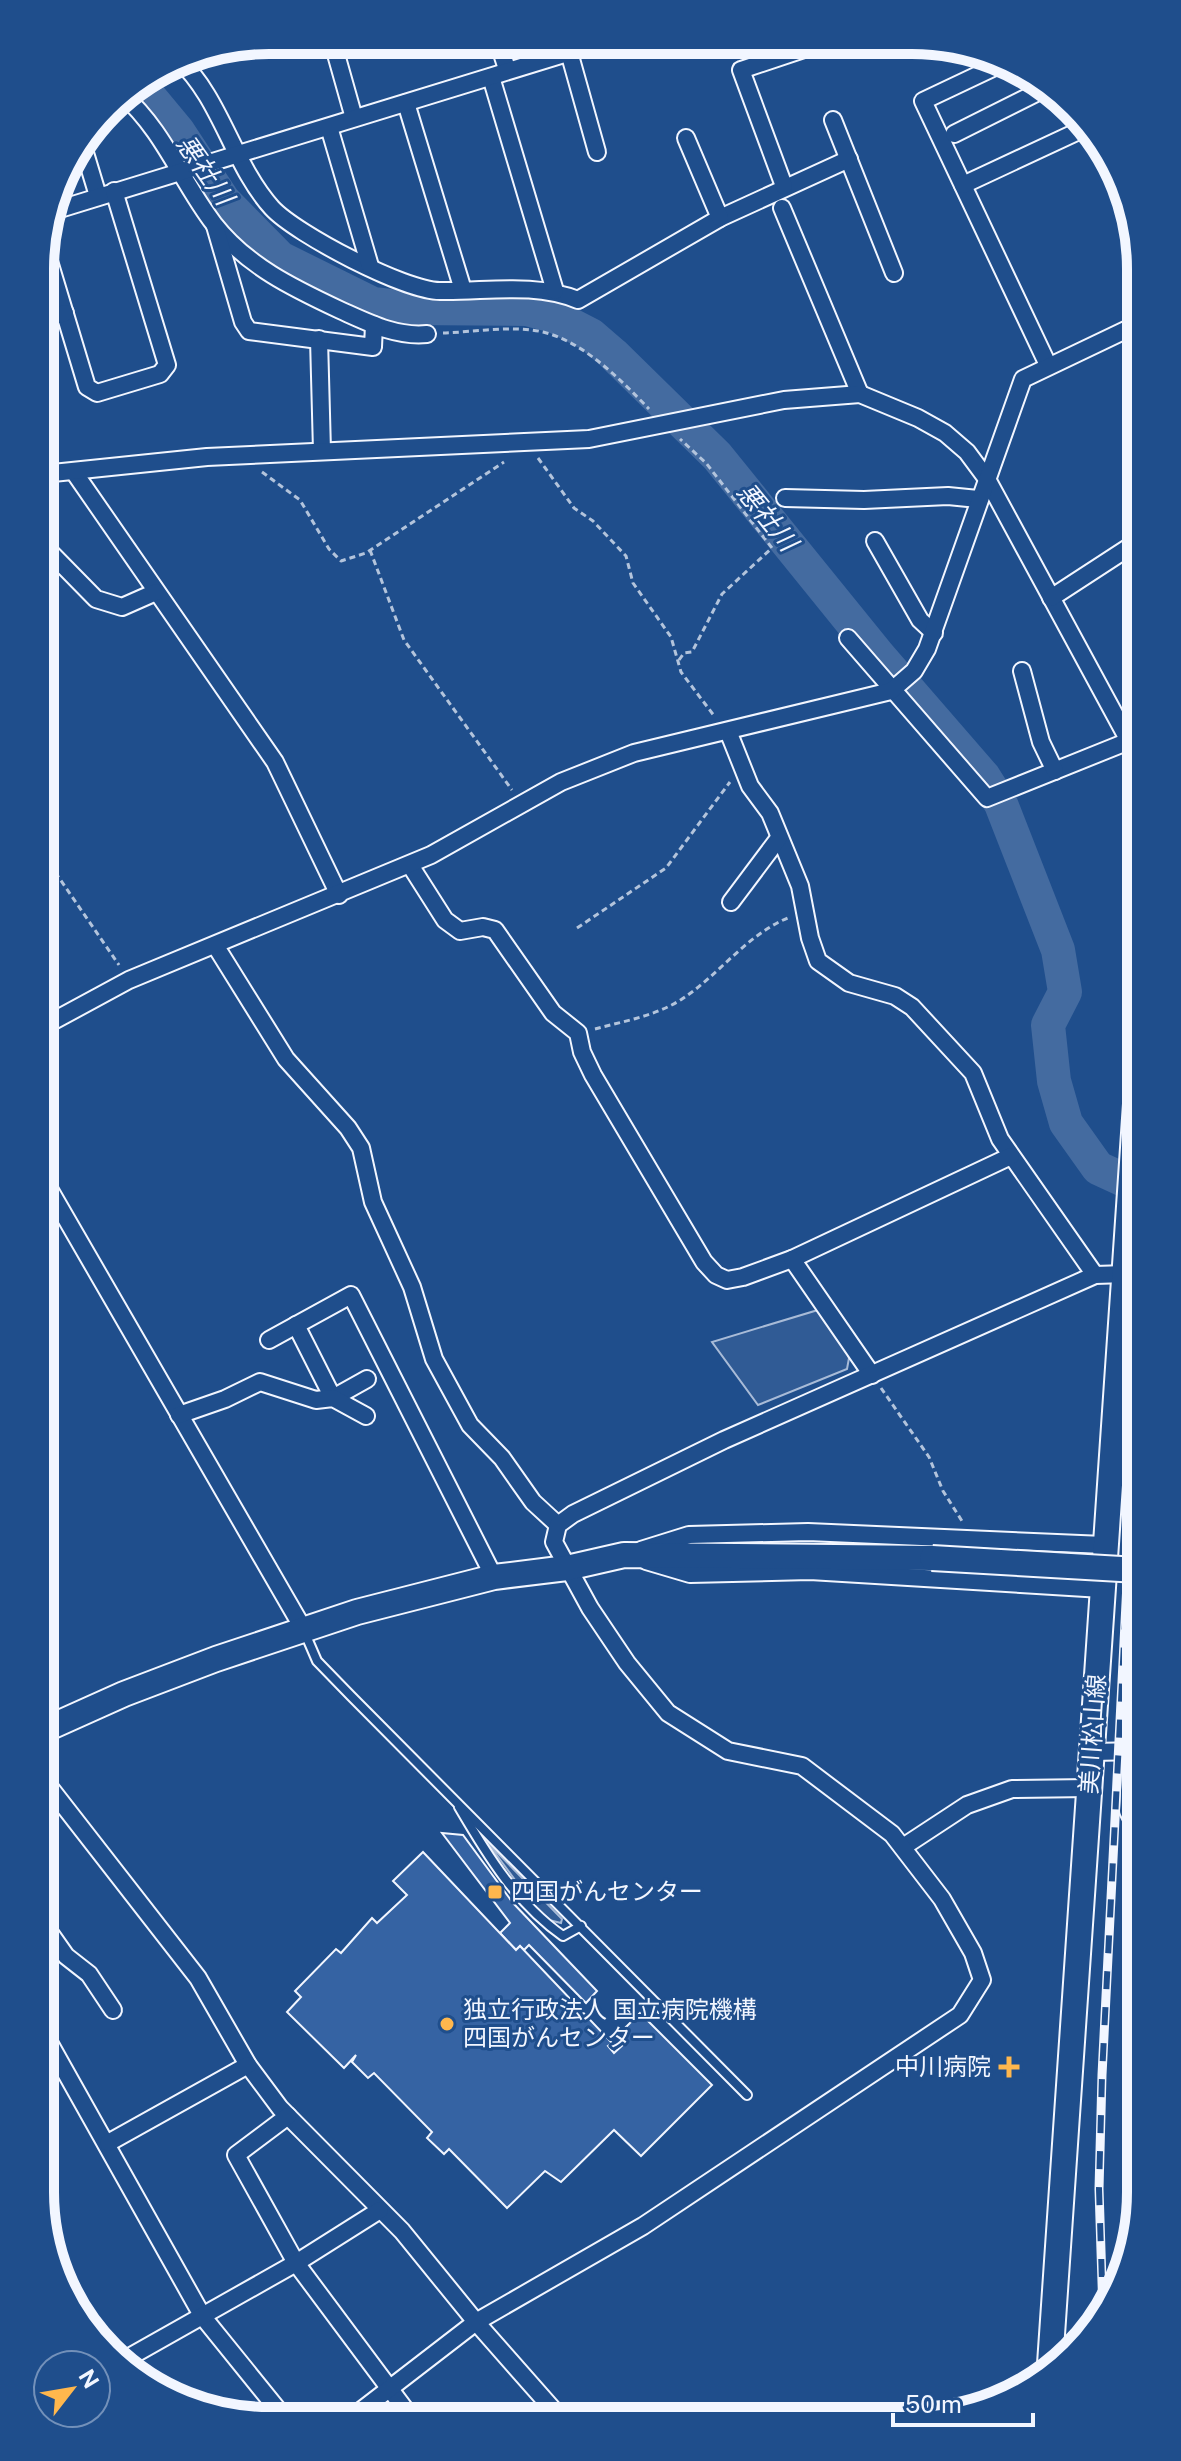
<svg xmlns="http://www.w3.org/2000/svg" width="1181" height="2461" viewBox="0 0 1181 2461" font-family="'Public Sans','Noto Sans JP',sans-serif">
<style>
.built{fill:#305b95;stroke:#a8bbd7;stroke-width:2}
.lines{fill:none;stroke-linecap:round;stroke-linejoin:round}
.river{stroke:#446ba0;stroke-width:34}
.building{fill:#3563a3;stroke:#f2f6ff;stroke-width:2}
.lane-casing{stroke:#f2f6ff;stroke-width:12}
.street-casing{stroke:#f2f6ff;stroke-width:20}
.secondary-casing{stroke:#f2f6ff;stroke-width:28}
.path{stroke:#b3c4dc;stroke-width:3;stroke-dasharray:6 4;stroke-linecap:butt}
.lane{stroke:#1f4e8c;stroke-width:8}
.street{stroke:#1f4e8c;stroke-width:16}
.secondary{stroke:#1f4e8c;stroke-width:24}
.rail-casing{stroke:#f2f6ff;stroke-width:9}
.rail{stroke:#1f4e8c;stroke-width:6;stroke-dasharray:18;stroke-linecap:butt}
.secondary-bridge-casing{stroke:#f2f6ff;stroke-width:28;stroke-linecap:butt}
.secondary-bridge{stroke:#1f4e8c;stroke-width:24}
.poi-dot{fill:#ffb74d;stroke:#1f4e8c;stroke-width:3}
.labels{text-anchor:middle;stroke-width:6;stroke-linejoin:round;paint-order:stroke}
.street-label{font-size:24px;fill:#f2f6ff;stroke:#1f4e8c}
.poi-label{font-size:24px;fill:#f2f6ff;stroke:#1f4e8c;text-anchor:start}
.water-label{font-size:26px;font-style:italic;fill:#f2f6ff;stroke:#1f4e8c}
.rim{fill:none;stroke:#f2f6ff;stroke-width:10}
</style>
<rect width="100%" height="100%" fill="#1f4e8c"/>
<g class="built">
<path d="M818 1310 845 1347 849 1358 847 1369 758 1405 712 1342Z"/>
<path d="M487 1842 562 1919 561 1923 549 1920 532 1903Z"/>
</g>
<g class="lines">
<path class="river" d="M139 84 178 131 224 201 280 258 373 304 407 308 527 309 554 316 591 335 613 354 717 456 879 656 984 777 1001 804 1058 950 1065 992 1048 1025 1054 1081 1066 1123 1098 1168 1137 1186"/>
</g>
<g class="building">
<path d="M442 1833 463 1835 513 1903 597 1991 586 2003 529 1945 524 1950 520 1946 516 1950 500 1933 510 1923Z"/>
<path d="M423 1852 516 1950 520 1946 612 2043 608 2046 614 2053 624 2044 617 2036 640 2013 712 2085 641 2156 614 2130 561 2182 545 2171 507 2208 449 2149 444 2154 427 2138 432 2132 374 2073 368 2078 352 2062 356 2055 344 2068 287 2012 301 1997 295 1991 336 1949 341 1953 372 1918 377 1923 407 1895 393 1881Z"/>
</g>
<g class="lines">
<defs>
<g id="lane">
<path d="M304 1631 317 1661 351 1696 747 2095"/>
<path d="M459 1807C487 1855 517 1904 563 1936L581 1926"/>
</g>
<g id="street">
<path d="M314 40H321"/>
<path d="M332 40 354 118"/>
<path d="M498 41 507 69"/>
<path d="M569 52 597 152"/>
<path d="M178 59C221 98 233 165 272 208 296 234 405 291 440 291 487 292 533 282 578 300L720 218 849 159"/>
<path d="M185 65 216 50"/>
<path d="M999 65 923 101 1048 365"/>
<path d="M491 77 555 291"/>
<path d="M122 94C164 131 181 181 214 224 247 266 293 288 340 310 369 323 396 337 427 334"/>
<path d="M406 103 463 290"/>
<path d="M833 120 894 273"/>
<path d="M329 127 370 266"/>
<path d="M954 134 1046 88"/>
<path d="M686 138 720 218"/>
<path d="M82 143 98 196"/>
<path d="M963 185 1083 129"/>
<path d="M784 186 741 70 822 43"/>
<path d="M782 208 860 394"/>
<path d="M50 212 603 42"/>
<path d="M215 226 243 322 249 331 373 347 374 325"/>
<path d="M42 238 87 387 97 393 160 374 167 365 114 191"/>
<path d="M42 320 65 313"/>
<path d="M319 339 322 451"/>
<path d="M74 472 275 762 339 895"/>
<path d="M43 474 207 457 589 439 784 400 860 394 918 418 945 433 967 452 987 479 1129 741 1135 742"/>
<path d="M785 498 864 500 948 496 978 499"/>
<path d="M875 541 920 620 934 633"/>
<path d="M43 545 96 599 122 607 156 592"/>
<path d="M1051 598 1134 544"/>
<path d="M848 638 987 798 1129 741"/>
<path d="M1022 671 1041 742 1055 771"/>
<path d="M728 731 750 786 770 813 800 886 810 938 818 961 849 983 895 996 912 1007 973 1073 1000 1139 1095 1275"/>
<path d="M410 865 445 920 460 931 483 927 495 930 553 1013 578 1033 582 1052 593 1075 704 1262 716 1275 727 1280 743 1277 792 1259 1011 1156"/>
<path d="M731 902 779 838"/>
<path d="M215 945 286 1059 348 1128 361 1148 373 1202 412 1287 434 1359 470 1425 502 1458 533 1502 558 1525"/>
<path d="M44 1026 129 980 431 855 561 782 634 753 891 691 914 671 927 649 1023 379 1134 326"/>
<path d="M45 1182 304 1630"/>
<path d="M792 1259 872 1375"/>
<path d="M296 1325 333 1398 367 1379"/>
<path d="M269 1340 351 1295 494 1577"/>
<path d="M179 1415 225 1399 260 1382 316 1400 333 1398 366 1416"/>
<path d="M1110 1469 1138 1468"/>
<path d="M641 1550 689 1535 808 1532 1104 1545"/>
<path d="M646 1561 690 1574 810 1571 1102 1589"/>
<path d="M1093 1752 1139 1751"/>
<path d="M1131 1752 1128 1811 1139 1833"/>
<path d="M47 1784 198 1978 248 2065 280 2108 402 2231 476 2322 558 2415"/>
<path d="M903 1847 967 1805 1012 1789 1089 1788"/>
<path d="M47 1929 66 1956 89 1974 113 2010"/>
<path d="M47 2039 203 2317 283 2416"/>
<path d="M288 2116 236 2155 296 2263 410 2416"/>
<path d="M108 2143 248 2065"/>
<path d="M117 2364 296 2263 380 2210"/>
<path d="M354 2416 476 2322 643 2226 960 2015 982 1980 973 1953 942 1899 892 1834 802 1766 728 1751 668 1713 627 1663 590 1608 554 1542 558 1525 573 1514 724 1440 1095 1275 1126 1274"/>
</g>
<g id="secondary">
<path d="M46 1729 124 1694 216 1659 357 1612 494 1577 567 1568 624 1555 932 1558"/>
<path d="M1050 2364 1136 1104"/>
</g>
</defs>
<use href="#lane" class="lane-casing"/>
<use href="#street" class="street-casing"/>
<use href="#secondary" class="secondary-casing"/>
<g class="path">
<path d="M443 333C475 332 512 325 543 332 584 342 621 380 649 409"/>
<path d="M538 458 574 508 593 521 626 556 633 583 671 637 681 672 715 717"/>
<path d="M262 472 300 500 329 549 341 561 366 553 504 462"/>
<path d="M370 550 404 640 512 790"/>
<path d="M679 660 684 653 692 652 722 594 772 548 706 463 680 439"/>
<path d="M44 856 119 965"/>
<path d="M577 928 666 868 730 782"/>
<path d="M595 1029C624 1021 656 1016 682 999 719 975 747 934 790 917"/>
<path d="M881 1388 929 1457 943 1491 962 1521"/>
</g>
<use href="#lane" class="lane"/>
<use href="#street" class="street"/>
<use href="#secondary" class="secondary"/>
<defs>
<path id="rail" d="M1103 2313 1099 2189 1102 2075 1137 1387"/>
</defs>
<use href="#rail" class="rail-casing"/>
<use href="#rail" class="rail"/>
<defs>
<path id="secondary-bridge" d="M932 1558 1138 1570"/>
</defs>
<use href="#secondary-bridge" class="secondary-bridge-casing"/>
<use href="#secondary-bridge" class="secondary-bridge"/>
</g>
<g class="poi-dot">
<rect x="487" y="1884" width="16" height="16" rx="4"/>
<circle cx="447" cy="2024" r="8"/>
<path d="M1005 2055h8v8h8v8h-8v8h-8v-8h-8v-8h8z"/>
</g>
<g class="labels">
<g class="street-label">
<text transform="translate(1093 1734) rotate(-86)" y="8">美川松山線</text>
</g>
<g class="poi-label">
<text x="511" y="1900">四国がんセンター</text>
<text x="463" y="2018">独立行政法人 国立病院機構<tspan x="463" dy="28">四国がんセンター</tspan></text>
<text x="991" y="2075" text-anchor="end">中川病院</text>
</g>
<g class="water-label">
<text transform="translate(205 170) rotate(55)" y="9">悪社川</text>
<text transform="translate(767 517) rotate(51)" y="9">悪社川</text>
</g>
</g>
<path d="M0 0H1181V2461H0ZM269 54H912A215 215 0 0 1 1127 269V2192A215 215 0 0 1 912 2407H269A215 215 0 0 1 54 2192V269A215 215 0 0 1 269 54Z" fill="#1f4e8c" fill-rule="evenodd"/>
<path class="rim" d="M269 54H912A215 215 0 0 1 1127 269V2192A215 215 0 0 1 912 2407H269A215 215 0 0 1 54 2192V269A215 215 0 0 1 269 54Z"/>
<g transform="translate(72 2389) rotate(59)"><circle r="38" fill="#1f4e8c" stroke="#7391ba" stroke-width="2"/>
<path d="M0-6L14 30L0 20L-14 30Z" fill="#ffb74d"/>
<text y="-12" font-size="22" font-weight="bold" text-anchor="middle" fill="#f2f6ff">N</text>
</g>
<path d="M893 2413v12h140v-12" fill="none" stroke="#f2f6ff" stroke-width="4"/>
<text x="905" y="2413" font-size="24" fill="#f2f6ff" stroke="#1f4e8c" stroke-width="6" paint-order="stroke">50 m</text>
</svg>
